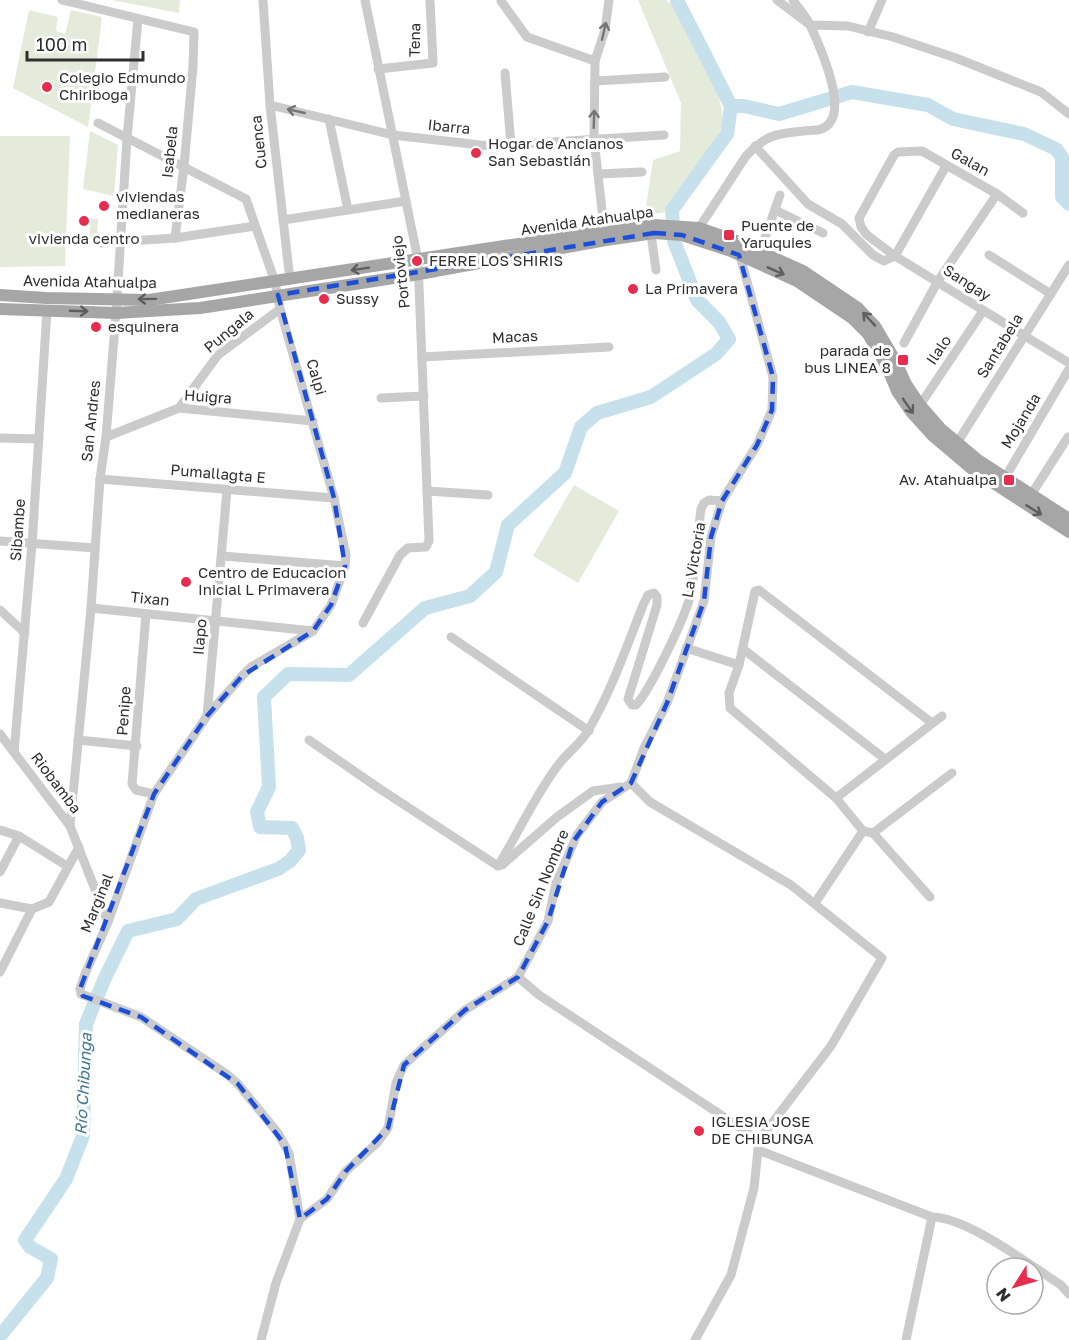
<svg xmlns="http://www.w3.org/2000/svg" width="1069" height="1340" viewBox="0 0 1069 1340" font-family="'Golos Text',sans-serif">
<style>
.green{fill:#e5ebdb}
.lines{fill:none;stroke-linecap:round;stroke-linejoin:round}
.river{stroke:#c7e1ec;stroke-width:14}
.minor{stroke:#cbcbcb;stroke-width:9}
.major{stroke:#a6a6a6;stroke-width:12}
.oneway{stroke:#757575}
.oneway2{stroke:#5e5e5e}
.marked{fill:none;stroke:#1d4ed8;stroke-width:4.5;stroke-dasharray:12 8;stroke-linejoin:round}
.poi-dot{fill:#e72d4d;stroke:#fff;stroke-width:2}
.labels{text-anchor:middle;stroke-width:6;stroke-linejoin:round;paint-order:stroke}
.street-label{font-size:15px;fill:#2e2e2e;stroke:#fff}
.poi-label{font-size:15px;fill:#2e2e2e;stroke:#fff;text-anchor:start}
.water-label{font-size:16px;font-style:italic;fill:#3b7891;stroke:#fff}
</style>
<rect width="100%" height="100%" fill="#fff"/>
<g class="green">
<path d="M112 0H180L179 13Z"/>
<path d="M638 0H666L678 9C691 35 725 92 722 120 718 156 685 187 663 213L645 214 653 160 680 151 681 103Z"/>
<path d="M29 10 58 17 56 31 65 34 71 10 102 17 88 127 13 88Z"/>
<path d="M90 131 118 145 114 196 83 189Z"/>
<path d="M0 136H70L65 266 0 267Z"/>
<path d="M91 218 98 219 97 240H89Z"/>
<path d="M574 485 619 511 578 583 533 556Z"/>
</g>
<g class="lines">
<g class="river">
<path d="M731 106H744L779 114 852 92 928 105 953 119 1024 134 1056 149 1062 157V197L1069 204"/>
<path d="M0 1336 47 1278 51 1259 30 1247 25 1240 66 1179 83 1136 86 1024 104 980 128 931 177 919 196 899 278 869 290 861 299 850 297 838 292 828 260 827 257 812 269 787 264 697 288 674 349 675 425 608 470 596 496 572 508 525 565 473 581 427 597 413 651 397 716 354 729 339 719 322 697 300 674 241 672 210 727 134 731 106 677 0"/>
</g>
<g class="minor">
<path d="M62 0 194 32 193 66 184 166 175 238"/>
<path d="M263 0 270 105 290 280"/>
<path d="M777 0 810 25 848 26 893 37 956 58 1041 92 1069 114"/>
<path d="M501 1 527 37 595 61"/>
<path d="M868 32 882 0"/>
<path d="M378 69 433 63 430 0"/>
<path d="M505 73 511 145"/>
<path d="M595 81 665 77"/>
<path d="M270 105 393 135 489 146 664 135"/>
<path d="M329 119 348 210"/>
<path d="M98 123 246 199 275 282 280 309 334 498 346 555 345 566 331 605 313 631 251 667 242 676 207 716 154 794 108 922 85 974 80 989 81 994 141 1017 228 1075 238 1084 278 1133 289 1153 300 1219"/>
<path d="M755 146 808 204 842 224 873 255 884 261 895 256 946 166"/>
<path d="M598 174 642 172"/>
<path d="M775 210 823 233"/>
<path d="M1023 213 997 194 922 151 898 152 894 155 859 218 861 227 867 235 895 256 1069 363"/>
<path d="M283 220 406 201"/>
<path d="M697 231 746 156C766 135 774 134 803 131 808 130 816 131 821 129 853 118 820 47 811 27 807 17 799 9 793 0"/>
<path d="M651 234 656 270"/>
<path d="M605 237 594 139 595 61 605 30 609 0"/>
<path d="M101 243 175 238 255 226"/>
<path d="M760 252 780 195"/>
<path d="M989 255 1051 294"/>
<path d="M904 343 938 281 997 194"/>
<path d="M422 357 609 347"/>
<path d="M381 398 424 396"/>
<path d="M920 405 983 311"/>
<path d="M179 408 218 355 280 309"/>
<path d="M106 437 179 408 313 421"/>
<path d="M0 438 39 439"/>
<path d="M957 443 1069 265"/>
<path d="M100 479 334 498"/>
<path d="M1003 481 1069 369"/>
<path d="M427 491 488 495"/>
<path d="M1031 495 1068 437"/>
<path d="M0 541 95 548"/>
<path d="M222 556 345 566"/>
<path d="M91 608 313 631"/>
<path d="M0 610 25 633"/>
<path d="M146 614 132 784 136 790 154 794"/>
<path d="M363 623 400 555 408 548 426 547 429 541 418 260 365 0"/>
<path d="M451 637 589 731"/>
<path d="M686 648 739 665"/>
<path d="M743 649 885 759"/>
<path d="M207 716 227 490"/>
<path d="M0 734 70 826 108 922"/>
<path d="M78 740 137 746"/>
<path d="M309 740 380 789 498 866 502 865 557 817 593 791 621 787"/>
<path d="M14 752 32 544 47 310"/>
<path d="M631 783 650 802 791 885 882 958 831 1046 759 1140 754 1188 731 1275 695 1340"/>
<path d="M631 783 644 748 667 703 704 601 711 537 722 501 757 445 772 410 773 377 739 252"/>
<path d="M836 798 942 716"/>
<path d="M70 826 91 608 100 479 106 437 116 313 127 138 138 19"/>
<path d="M0 830 19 836 67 866"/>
<path d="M863 831 836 798 730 708 729 693 739 665 755 591 759 590 932 723"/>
<path d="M873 833 930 897"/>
<path d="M498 866C519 832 535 795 559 764 569 751 582 743 589 729 612 690 627 645 644 603L648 595 654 593 657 597V605L628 699 632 705H636C651 689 684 619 690 597 696 569 697 538 701 509L704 503 709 500 722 501"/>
<path d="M0 872 19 836"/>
<path d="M0 903 32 909"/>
<path d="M815 903 863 831 873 833 952 773"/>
<path d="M0 972 32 909 49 902 79 847"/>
<path d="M518 977 539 995 759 1140"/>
<path d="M758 1150 932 1217C967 1217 1031 1266 1061 1285L1069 1294"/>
<path d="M261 1340 276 1283 300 1219 327 1199 346 1171 377 1143 388 1128 396 1083 404 1065 465 1010 518 977 548 921 556 883 577 835 602 802 631 783"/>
<path d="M906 1340 932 1217"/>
</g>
<g class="major">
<path d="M0 295 46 298 149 300 610 230 653 225 699 228 736 241 803 271 858 308 875 326 895 360 906 384 920 405 940 428 978 460 1069 519"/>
<path d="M0 309 116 313 200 308 419 274 606 240 654 233 682 235 731 251 797 281 852 318 868 334 887 367 897 391 912 413 933 436 972 469 1069 532"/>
</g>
</g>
<defs><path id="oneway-shaft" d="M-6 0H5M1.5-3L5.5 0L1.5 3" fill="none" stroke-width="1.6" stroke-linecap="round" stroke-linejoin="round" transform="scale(1.5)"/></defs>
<g class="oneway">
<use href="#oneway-shaft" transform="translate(604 31) rotate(-77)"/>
<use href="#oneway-shaft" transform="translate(296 111) rotate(-167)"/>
<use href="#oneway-shaft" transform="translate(594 119) rotate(-88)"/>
</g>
<g class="oneway2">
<use href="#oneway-shaft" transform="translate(360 269) rotate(171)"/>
<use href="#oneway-shaft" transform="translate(776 271) rotate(24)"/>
<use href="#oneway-shaft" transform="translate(147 299) rotate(179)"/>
<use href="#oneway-shaft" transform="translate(79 311) rotate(2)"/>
<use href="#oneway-shaft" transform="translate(869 319) rotate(-133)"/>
<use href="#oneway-shaft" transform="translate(908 406) rotate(55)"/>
<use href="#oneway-shaft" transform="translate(1034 510) rotate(32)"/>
</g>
<path class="marked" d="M654 233 682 235 739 255 773 377 772 410 757 445 722 501 711 537 704 601 667 703 631 783 602 802 573 842 548 921 518 977 465 1010 404 1065 388 1128 346 1171 327 1199 300 1219 285 1145 238 1084 141 1017 83 996 80 989 154 794 207 716 242 676 313 631 331 605 345 566 334 498 278 295Z"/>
<g class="poi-dot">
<circle cx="47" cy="87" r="6"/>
<circle cx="476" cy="153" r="6"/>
<circle cx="104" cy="206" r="6"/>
<circle cx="84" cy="221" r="6"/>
<rect x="723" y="229" width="12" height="12" rx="3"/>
<circle cx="417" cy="261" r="6"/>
<circle cx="633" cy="289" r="6"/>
<circle cx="324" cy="299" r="6"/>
<circle cx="96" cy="327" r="6"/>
<rect x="897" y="354" width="12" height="12" rx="3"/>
<rect x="1003" y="474" width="12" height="12" rx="3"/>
<circle cx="186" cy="582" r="6"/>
<circle cx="699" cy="1131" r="6"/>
</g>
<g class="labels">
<g class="street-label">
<text transform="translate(415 40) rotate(-89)" y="5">Tena</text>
<text transform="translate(449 127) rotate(6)" y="5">Ibarra</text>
<text transform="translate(259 142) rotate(-96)" y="5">Cuenca</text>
<text transform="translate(170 152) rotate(-84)" y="5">Isabela</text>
<text transform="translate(970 162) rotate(29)" y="5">Galan</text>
<text transform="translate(587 221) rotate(-8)" y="5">Avenida Atahualpa</text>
<text transform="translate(401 272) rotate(-96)" y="5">Portoviejo</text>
<text transform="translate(90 282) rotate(1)" y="5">Avenida Atahualpa</text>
<text transform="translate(967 283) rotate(33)" y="5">Sangay</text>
<text transform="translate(229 331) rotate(-40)" y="5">Pungala</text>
<text transform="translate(515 337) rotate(-3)" y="5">Macas</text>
<text transform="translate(1000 346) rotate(-58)" y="5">Santabela</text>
<text transform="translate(939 350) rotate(-56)" y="5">Ilalo</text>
<text transform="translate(316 377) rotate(74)" y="5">Calpi</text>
<text transform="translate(208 397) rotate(4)" y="5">Huigra</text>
<text transform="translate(91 421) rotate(-84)" y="5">San Andres</text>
<text transform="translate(1021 421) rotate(-59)" y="5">Mojanda</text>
<text transform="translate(218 474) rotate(5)" y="5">Pumallagta E</text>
<text transform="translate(18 530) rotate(-86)" y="5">Sibambe</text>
<text transform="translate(694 560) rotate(-80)" y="5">La Victoria</text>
<text transform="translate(150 599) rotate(6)" y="5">Tixan</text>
<text transform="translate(200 637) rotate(-85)" y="5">Ilapo</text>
<text transform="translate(124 711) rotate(-86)" y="5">Penipe</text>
<text transform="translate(56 783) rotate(53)" y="5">Riobamba</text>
<text transform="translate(541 888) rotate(-68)" y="5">Calle Sin Nombre</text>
<text transform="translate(97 903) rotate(-68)" y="5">Marginal</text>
</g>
<g class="poi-label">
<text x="59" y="83">Colegio Edmundo<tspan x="59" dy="17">Chiriboga</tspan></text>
<text x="488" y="149">Hogar de Ancianos<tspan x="488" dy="17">San Sebastián</tspan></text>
<text x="116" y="202">viviendas<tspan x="116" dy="17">medianeras</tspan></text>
<text x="741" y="231">Puente de<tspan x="741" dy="17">Yaruquies</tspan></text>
<text x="84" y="244" text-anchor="middle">vivienda centro</text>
<text x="429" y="266">FERRE LOS SHIRIS</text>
<text x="645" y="294">La Primavera</text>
<text x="336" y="304">Sussy</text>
<text x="108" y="332">esquinera</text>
<text x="891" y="356" text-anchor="end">parada de<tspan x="891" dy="17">bus LINEA 8</tspan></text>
<text x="997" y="485" text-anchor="end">Av. Atahualpa</text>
<text x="198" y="578">Centro de Educacion<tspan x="198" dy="17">Inicial L Primavera</tspan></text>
<text x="711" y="1127">IGLESIA JOSE<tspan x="711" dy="17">DE CHIBUNGA</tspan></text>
</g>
<g class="water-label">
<text transform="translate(83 1084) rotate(-87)" y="6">Río Chibunga</text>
</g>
</g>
<g transform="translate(1015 1286) rotate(233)"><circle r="28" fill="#ffffff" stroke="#ababab" stroke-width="1.5"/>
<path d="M0-4.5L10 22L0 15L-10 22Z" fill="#e72d4d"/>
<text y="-9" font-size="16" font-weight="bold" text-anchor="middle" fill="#2e2e2e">N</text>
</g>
<path d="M27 51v9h116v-9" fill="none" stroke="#2e2e2e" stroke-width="3"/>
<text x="36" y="51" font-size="18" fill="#2e2e2e" stroke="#ffffff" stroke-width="4.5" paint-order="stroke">100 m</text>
</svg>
